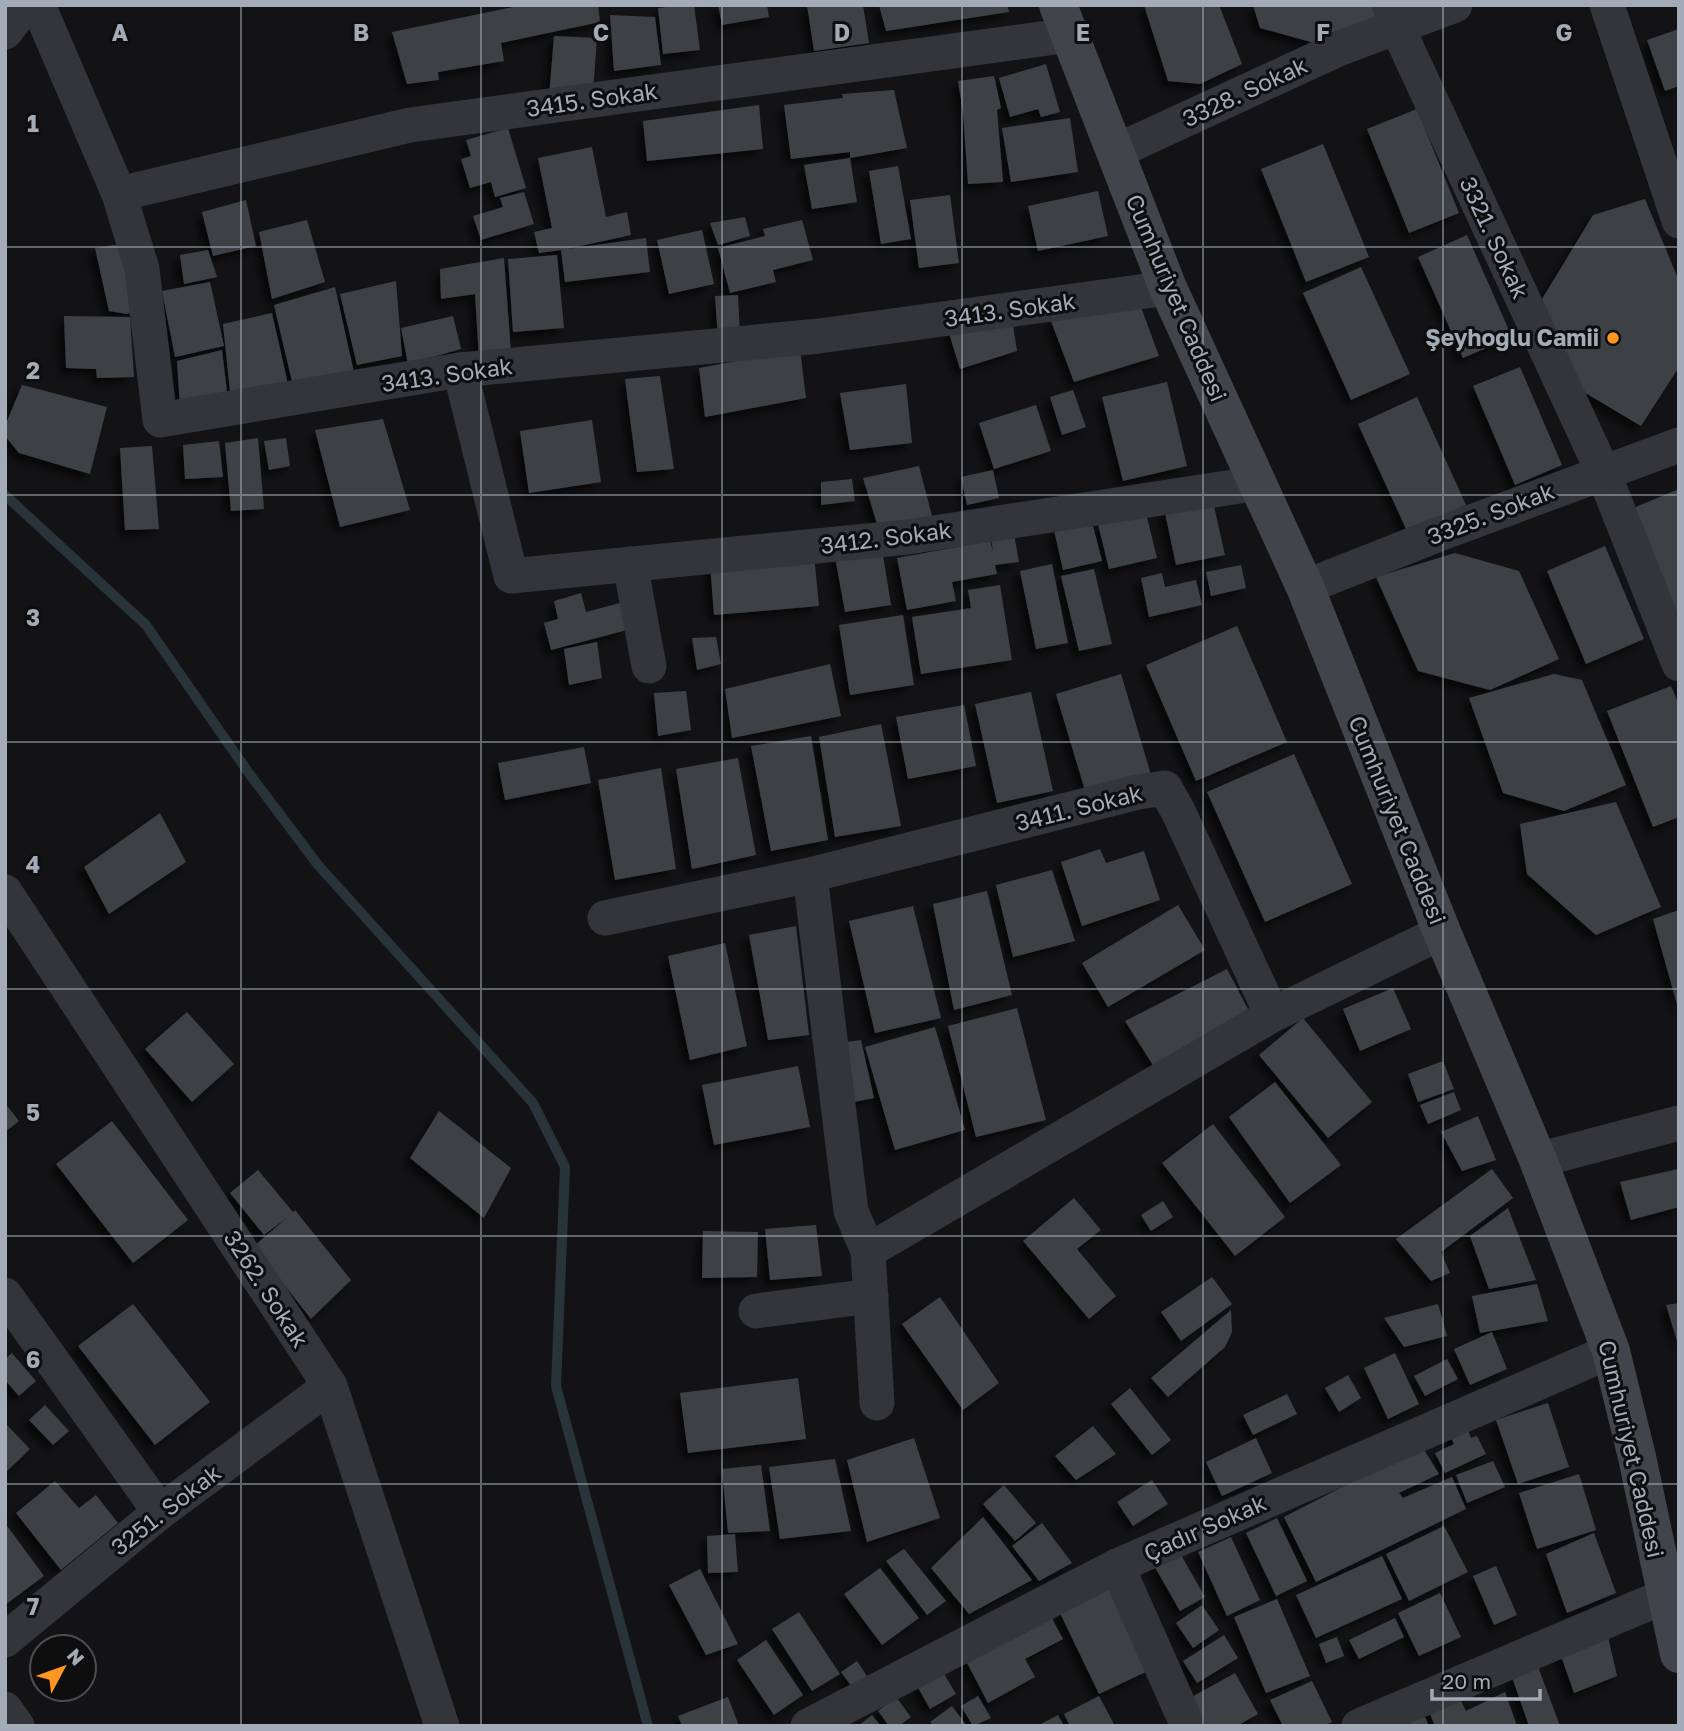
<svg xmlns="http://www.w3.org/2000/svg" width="1684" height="1731" viewBox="0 0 1684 1731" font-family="'Golos Text',sans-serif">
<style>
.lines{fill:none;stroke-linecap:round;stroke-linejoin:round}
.stream{stroke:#283439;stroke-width:10}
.building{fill:#3e4145;filter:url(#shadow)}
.street{stroke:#33353a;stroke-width:35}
.secondary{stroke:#41444a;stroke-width:38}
.grid{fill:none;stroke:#a3abb6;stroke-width:2;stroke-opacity:0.55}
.poi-dot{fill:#ff9620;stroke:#0e0e0f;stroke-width:2.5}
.labels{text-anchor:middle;stroke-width:6;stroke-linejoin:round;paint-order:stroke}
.street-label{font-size:23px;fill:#a3abb6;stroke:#0e0e0f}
.poi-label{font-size:23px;font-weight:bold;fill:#a3abb6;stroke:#0e0e0f;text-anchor:end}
.grid-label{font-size:23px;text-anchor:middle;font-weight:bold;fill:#a3abb6;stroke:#0e0e0f;stroke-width:6;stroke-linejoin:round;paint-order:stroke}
</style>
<defs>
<filter id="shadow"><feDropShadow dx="-6" dy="6" stdDeviation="3.5" flood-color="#0009"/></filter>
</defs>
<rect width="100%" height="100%" fill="#131315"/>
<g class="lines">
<path class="stream" d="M5 495 146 625 248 772 318 865 533 1103 565 1167 556 1386 648 1726"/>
</g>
<g class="building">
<path d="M523 5H598L600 22 501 43 504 61 438 72 439 80 407 84 392 32Z"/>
<path d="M684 5H694L700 50 663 54 658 8Z"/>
<path d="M718 5H767L769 17 722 25Z"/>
<path d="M807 5H863L869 43 814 51Z"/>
<path d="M879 5H1007L1009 12 886 31Z"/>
<path d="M1144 5H1219L1242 64 1200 84 1168 81Z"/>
<path d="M1253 5H1378L1383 15 1318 44 1260 28Z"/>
<path d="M610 15 655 17 661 65 614 71Z"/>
<path d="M1679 29V86L1665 91 1647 40Z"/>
<path d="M554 36 597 38 593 92 549 97Z"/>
<path d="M1046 64 1060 112 1041 117 1038 109 1010 117 999 78Z"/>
<path d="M994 76 1001 108 997 110 1003 182 968 184 963 112 958 81Z"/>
<path d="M894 90 907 148 850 158V152L791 159 784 105 843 98 842 94Z"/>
<path d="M759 105 763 149 647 161 643 121Z"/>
<path d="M1417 109 1459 213 1409 233 1367 129Z"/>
<path d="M1070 118 1078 172 1011 182 1002 128Z"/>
<path d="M508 128 526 188 495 197 491 182 470 188 461 159 471 156 466 140Z"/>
<path d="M1323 144 1369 257 1306 282 1261 169Z"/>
<path d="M592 147 606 217 627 212 631 235 567 249 646 238 650 272 565 282 561 250 539 253 534 232 552 228 538 158Z"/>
<path d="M850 158 857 202 812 209 804 165Z"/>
<path d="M898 166 911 239 881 244 869 171Z"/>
<path d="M1098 191 1108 236 1038 251 1028 206Z"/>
<path d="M524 192 534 224 481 240 473 216 503 207 500 198Z"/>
<path d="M950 195 959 263 919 268 910 200Z"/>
<path d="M1645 199 1679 281V367L1641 426 1567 382 1536 309 1593 215Z"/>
<path d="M246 200 256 246 213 256 202 212Z"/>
<path d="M745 217 750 236 718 245 710 223Z"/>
<path d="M307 220 325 282 272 299 259 232Z"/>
<path d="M802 220 813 260 773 270 776 282 730 293 718 248 765 236 763 229Z"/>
<path d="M702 230 714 284 669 294 657 240Z"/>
<path d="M1467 235 1512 337 1463 358 1418 257Z"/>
<path d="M128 243 139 309 127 314 109 311 95 248Z"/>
<path d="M208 250 217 277 184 284 180 255Z"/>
<path d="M557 255 564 328 513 332 508 259Z"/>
<path d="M504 258 511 353 479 359 475 294 441 299 440 269Z"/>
<path d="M1361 267 1410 374 1351 400 1303 293Z"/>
<path d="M396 281 402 356 357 365 340 294Z"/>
<path d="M210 282 224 346 175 357 162 291Z"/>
<path d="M335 287 355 377 294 390 274 305Z"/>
<path d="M738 295 740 336 718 339 715 296Z"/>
<path d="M1138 299 1159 356 1074 382 1051 321Z"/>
<path d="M272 313 289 389 231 401 223 324Z"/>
<path d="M64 316 130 317 134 377 97 378 96 369 66 368Z"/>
<path d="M453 316 461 349 408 364 401 328Z"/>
<path d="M1012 319 1017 351 960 369 948 330Z"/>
<path d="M800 349 806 398 705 417 699 368Z"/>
<path d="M222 350 228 400 180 407 177 361Z"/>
<path d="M1520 367 1562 465 1515 485 1473 386Z"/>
<path d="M660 376 674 469 637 472 625 379Z"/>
<path d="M1167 382 1187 466 1123 481 1102 397Z"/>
<path d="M906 384 912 443 850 450 840 393Z"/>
<path d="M22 385 107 407 90 474 19 453 5 436V426Z"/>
<path d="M1073 390 1086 427 1062 435 1050 397Z"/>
<path d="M1417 397 1466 505 1407 531 1358 424Z"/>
<path d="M1036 405 1051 451 994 469 979 423Z"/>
<path d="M383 419 410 510 340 527 315 430Z"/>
<path d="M592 420 601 482 529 493 520 431Z"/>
<path d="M258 438 264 509 231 511 225 443Z"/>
<path d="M286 438 290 466 269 470 264 441Z"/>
<path d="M219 441 223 477 185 479 183 445Z"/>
<path d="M152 446 159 529 125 530 120 448Z"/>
<path d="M919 466 932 516 878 527 863 478Z"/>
<path d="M993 470 999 498 967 505 961 477Z"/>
<path d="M852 479 855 501 821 505V482Z"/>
<path d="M1679 489V635L1626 511Z"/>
<path d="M1212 497 1225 555 1176 565 1164 508Z"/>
<path d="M1146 513 1157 558 1109 569 1098 524Z"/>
<path d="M1092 522 1102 561 1063 570 1054 530Z"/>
<path d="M1014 534 1019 562 995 565 997 574 952 582 956 601 907 610 897 558 990 541 993 552 991 538Z"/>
<path d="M1605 546 1644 639 1586 664 1547 571Z"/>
<path d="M882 549 891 605 845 612 835 557Z"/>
<path d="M1455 553 1519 571 1559 659 1490 690 1418 671 1376 577Z"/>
<path d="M814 555 819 606 714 615 710 564Z"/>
<path d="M1052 564 1068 643 1036 649 1020 571Z"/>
<path d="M1241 565 1246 588 1211 596 1206 572Z"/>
<path d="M1094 569 1112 644 1079 651 1061 576Z"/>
<path d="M1162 573 1165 587 1196 580 1202 605 1149 617 1141 578Z"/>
<path d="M1000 585 1012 660 921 674 912 617 971 608 968 590Z"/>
<path d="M581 593 586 612 620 603 627 630 551 650 544 623 558 619 554 601Z"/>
<path d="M903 615 914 685 850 695 839 625Z"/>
<path d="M1237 626 1287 742 1196 781 1146 665Z"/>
<path d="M716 637 721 664 697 670 692 638Z"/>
<path d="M597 642 602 678 569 685 564 649Z"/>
<path d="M830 664 841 716 732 738 725 689Z"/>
<path d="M1121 674 1152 778 1087 797 1056 694Z"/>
<path d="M1554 674 1582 680 1626 785 1564 811 1503 793 1469 698Z"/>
<path d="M1671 686 1679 705V817L1653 827 1607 711Z"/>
<path d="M686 691 691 730 658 736 654 693Z"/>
<path d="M1031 692 1053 791 997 803 975 704Z"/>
<path d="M964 705 976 766 908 779 896 717Z"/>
<path d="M881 724 901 826 835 837 819 737Z"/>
<path d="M811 736 828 840 771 851 751 746Z"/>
<path d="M584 747 591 783 505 800 498 763Z"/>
<path d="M1294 754 1352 884 1265 922 1207 792Z"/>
<path d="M738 758 756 855 692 869 676 769Z"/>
<path d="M661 768 676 869 615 880 598 780Z"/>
<path d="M1616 802 1661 907 1596 935 1527 874 1520 824Z"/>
<path d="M160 813 186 862 109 914 84 867Z"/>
<path d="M1100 849 1106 863 1144 851 1160 900 1082 926 1061 862Z"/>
<path d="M1052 870 1075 941 1013 957 996 885Z"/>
<path d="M987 891 1012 995 954 1010 933 904Z"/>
<path d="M1178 905 1205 950 1108 1007 1082 963Z"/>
<path d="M913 906 941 1018 875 1033 849 921Z"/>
<path d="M1679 910V1007L1678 1008 1653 919Z"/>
<path d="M796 926 809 1035 768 1040 749 935Z"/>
<path d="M725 943 747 1046 690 1060 668 956Z"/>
<path d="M1227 969 1251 1015 1156 1070 1125 1021Z"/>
<path d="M1393 988 1411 1029 1360 1051 1343 1009Z"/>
<path d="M1017 1008 1046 1120 976 1137 948 1026Z"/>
<path d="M187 1012 234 1064 192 1102 145 1049Z"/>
<path d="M1303 1018 1372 1102 1328 1138 1259 1055Z"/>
<path d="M935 1027 965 1130 895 1150 865 1047Z"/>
<path d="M861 1040 874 1098 844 1104 838 1043Z"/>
<path d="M1443 1061 1454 1089 1418 1102 1408 1074Z"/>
<path d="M798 1066 810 1127 714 1145 702 1085Z"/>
<path d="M1275 1082 1341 1165 1290 1203 1229 1117Z"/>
<path d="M1454 1092 1461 1110 1428 1124 1420 1105Z"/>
<path d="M5 1103 19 1121 5 1132Z"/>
<path d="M439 1111 511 1168 484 1218 410 1158Z"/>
<path d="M1478 1116 1496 1160 1462 1171 1441 1132Z"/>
<path d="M112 1121 188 1220 133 1263 56 1164Z"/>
<path d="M1213 1124 1285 1217 1235 1256 1162 1163Z"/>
<path d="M1492 1169 1513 1198 1441 1252 1450 1273 1431 1281 1396 1239Z"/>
<path d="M1678 1169 1679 1207 1631 1220 1620 1182Z"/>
<path d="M258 1170 293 1212 295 1210 351 1280 311 1319 254 1246 288 1217 264 1235 230 1193Z"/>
<path d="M1074 1198 1101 1230 1077 1249 1116 1296 1089 1319 1023 1241Z"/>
<path d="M1163 1201 1173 1217 1151 1231 1141 1215Z"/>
<path d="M1508 1208 1536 1280 1489 1289 1470 1236Z"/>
<path d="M816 1225 822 1276 770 1280 765 1229Z"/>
<path d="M703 1231 758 1232 757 1277 702 1278Z"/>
<path d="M1212 1277 1232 1304 1181 1341 1161 1312Z"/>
<path d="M1537 1284 1548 1321 1480 1333 1472 1296Z"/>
<path d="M940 1297 999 1383 963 1410 902 1324Z"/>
<path d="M1679 1303V1344H1678L1666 1305Z"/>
<path d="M133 1304 210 1402 155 1445 78 1346Z"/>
<path d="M1438 1304 1447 1336 1404 1347 1384 1318Z"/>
<path d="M1231 1310 1232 1332 1225 1347 1168 1397 1151 1378Z"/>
<path d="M1492 1332 1507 1369 1470 1385 1454 1349Z"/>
<path d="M12 1353 36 1381 19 1396 5 1380V1359Z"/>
<path d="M1395 1353 1419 1404 1388 1419 1364 1368Z"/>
<path d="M1447 1359 1458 1379 1425 1396 1414 1376Z"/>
<path d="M1348 1375 1361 1398 1339 1412 1325 1388Z"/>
<path d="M798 1378 806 1439 688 1453 680 1393Z"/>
<path d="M1130 1388 1171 1440 1152 1455 1111 1404Z"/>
<path d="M1287 1394 1297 1414 1253 1435 1243 1415Z"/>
<path d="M1548 1403 1569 1467 1518 1484 1496 1420Z"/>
<path d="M45 1405 69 1431 53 1445 29 1420Z"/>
<path d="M5 1423 30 1449 5 1473Z"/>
<path d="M1465 1423 1471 1438 1477 1436 1486 1454 1445 1473 1435 1453 1454 1444 1448 1431Z"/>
<path d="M1093 1426 1116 1454 1076 1480 1055 1456Z"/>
<path d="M914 1438 940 1518 867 1542 847 1460Z"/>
<path d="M1256 1438 1272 1473 1222 1496 1206 1462Z"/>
<path d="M1420 1443 1439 1474 1399 1493 1403 1498 1452 1477 1466 1509 1316 1582 1284 1517 1381 1467Z"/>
<path d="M835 1459 851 1531 780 1539 769 1467Z"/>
<path d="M1493 1461 1505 1487 1467 1503 1456 1475Z"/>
<path d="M761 1465 770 1531 728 1533 722 1469Z"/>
<path d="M1579 1474 1596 1530 1537 1549 1519 1493Z"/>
<path d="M1152 1480 1168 1504 1133 1526 1117 1502Z"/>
<path d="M55 1481 79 1508 96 1495 118 1523 61 1570 16 1513Z"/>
<path d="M1004 1485 1036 1523 1015 1541 983 1504Z"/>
<path d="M983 1517 1032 1580 969 1614 931 1568Z"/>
<path d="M1277 1518 1307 1581 1276 1596 1246 1533Z"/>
<path d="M5 1523 44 1576 5 1605Z"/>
<path d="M1042 1523 1072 1563 1039 1581 1012 1546Z"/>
<path d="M1444 1526 1468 1572 1409 1601 1386 1554Z"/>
<path d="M1594 1533 1616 1593 1567 1613 1546 1554Z"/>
<path d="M735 1534 738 1572 708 1573 707 1536Z"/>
<path d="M1231 1537 1260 1600 1227 1616 1198 1552Z"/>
<path d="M1177 1548 1205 1597 1180 1611 1152 1562Z"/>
<path d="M904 1549 946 1601 927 1615 886 1561Z"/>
<path d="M1382 1556 1402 1599 1316 1638 1296 1595Z"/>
<path d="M1496 1566 1517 1615 1494 1625 1473 1576Z"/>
<path d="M880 1568 919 1618 882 1645 844 1594Z"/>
<path d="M700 1569 738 1644 706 1655 669 1585Z"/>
<path d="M1110 1589 1150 1670 1099 1694 1060 1613Z"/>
<path d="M1440 1593 1461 1637 1419 1656 1398 1613Z"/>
<path d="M1277 1599 1310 1676 1266 1693 1234 1617Z"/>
<path d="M1202 1605 1219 1630 1193 1648 1176 1623Z"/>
<path d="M799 1612 840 1674 812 1691 772 1629Z"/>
<path d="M1049 1613 1063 1639 1025 1659 1035 1677 988 1703 965 1659Z"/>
<path d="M1395 1618 1404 1637 1359 1659 1349 1640Z"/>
<path d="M1606 1628 1617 1676 1574 1693 1558 1647Z"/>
<path d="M1224 1635 1238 1658 1197 1683 1183 1661Z"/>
<path d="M1337 1637 1344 1656 1326 1663 1319 1644Z"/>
<path d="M766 1640 803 1695 774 1715 737 1660Z"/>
<path d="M857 1661 867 1676 852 1687 841 1672Z"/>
<path d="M1537 1664 1560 1726H1529L1511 1674Z"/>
<path d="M940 1667 956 1694 930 1709 915 1682Z"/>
<path d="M1235 1673 1258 1714 1237 1726H1205L1190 1698Z"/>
<path d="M1312 1681 1332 1722 1323 1726H1283L1270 1700Z"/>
<path d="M1455 1690 1466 1711 1505 1692 1517 1726H1435L1426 1704Z"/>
<path d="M978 1696 991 1718 973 1726 961 1706Z"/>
<path d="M1099 1696 1115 1726H1070L1064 1714Z"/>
<path d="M728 1697 739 1726H682L678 1716Z"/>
<path d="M896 1697 911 1717 899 1726H889L878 1711Z"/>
<path d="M952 1706 967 1726H934L930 1722Z"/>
<path d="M872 1715 881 1726H858Z"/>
<path d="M1058 1715 1064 1726H1037Z"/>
<path d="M1424 1715 1429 1726H1400Z"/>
</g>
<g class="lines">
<g class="street">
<path d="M38 5 119 194 142 269 160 420 460 370 819 336 1168 288"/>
<path d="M1389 5 1397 27 1603 472 1679 664"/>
<path d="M1607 5 1679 221"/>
<path d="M5 32 26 5"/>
<path d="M1115 152 1338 49 1455 5"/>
<path d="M119 194 410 125 1070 35"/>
<path d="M460 370 511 576 908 537 1259 483"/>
<path d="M630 564 649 666"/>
<path d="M1305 587 1447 531 1679 445"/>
<path d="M810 875 851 1211 868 1251 877 1403"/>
<path d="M5 892 330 1386 442 1726"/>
<path d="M605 918 810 875 1138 792 1165 788 1178 811 1272 1015 1442 932"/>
<path d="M1538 1160 1679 1123"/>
<path d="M868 1251 1272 1015"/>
<path d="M5 1295 160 1512"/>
<path d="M756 1311 871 1296"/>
<path d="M1117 1566 1188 1726"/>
<path d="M5 1640 160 1512 330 1386"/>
<path d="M5 1709 17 1726"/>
<path d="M808 1726 1117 1566 1611 1351"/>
<path d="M1359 1726 1679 1590"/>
</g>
<path class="secondary" d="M1058 5 1168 288 1305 587 1442 932 1538 1160 1611 1351 1637 1457 1679 1654"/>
</g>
<path class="grid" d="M241 5V1726M481 5V1726M722 5V1726M962 5V1726M1203 5V1726M1443 5V1726M5 247H1679M5 495H1679M5 742H1679M5 989H1679M5 1236H1679M5 1484H1679"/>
<circle class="poi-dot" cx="1613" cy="338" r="7"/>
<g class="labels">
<g class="street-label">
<text transform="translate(1245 92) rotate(-25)" y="8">3328. Sokak</text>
<text transform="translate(592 100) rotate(-8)" y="8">3415. Sokak</text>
<text transform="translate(1494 238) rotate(65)" y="8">3321. Sokak</text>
<text transform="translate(1176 298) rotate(67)" y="8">Cumhuriyet Caddesi</text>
<text transform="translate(1010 310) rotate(-8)" y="8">3413. Sokak</text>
<text transform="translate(447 375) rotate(-8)" y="8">3413. Sokak</text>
<text transform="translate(1491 514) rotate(-21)" y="8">3325. Sokak</text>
<text transform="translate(886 538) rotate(-7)" y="8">3412. Sokak</text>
<text transform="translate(1079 808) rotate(-14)" y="8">3411. Sokak</text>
<text transform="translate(1397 820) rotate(68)" y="8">Cumhuriyet Caddesi</text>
<text transform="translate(266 1289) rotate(57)" y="8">3262. Sokak</text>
<text transform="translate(1631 1449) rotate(77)" y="8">Cumhuriyet Caddesi</text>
<text transform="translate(166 1510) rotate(-38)" y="8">3251. Sokak</text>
<text transform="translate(1205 1528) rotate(-24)" y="8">Çadır Sokak</text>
</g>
<g class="poi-label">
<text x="1599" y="346">Şeyhoğlu Camii</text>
</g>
</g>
<g class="grid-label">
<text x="120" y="41">A</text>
<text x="361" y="41">B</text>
<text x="601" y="41">C</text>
<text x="842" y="41">D</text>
<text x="1083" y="41">E</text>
<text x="1323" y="41">F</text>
<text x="1564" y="41">G</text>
<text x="33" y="132">1</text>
<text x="33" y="379">2</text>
<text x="33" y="626">3</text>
<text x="33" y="873">4</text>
<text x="33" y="1121">5</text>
<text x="33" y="1368">6</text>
<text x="33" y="1615">7</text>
</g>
<rect width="1684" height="1731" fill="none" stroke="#a3abb6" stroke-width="14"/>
<g transform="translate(63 1668) rotate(49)"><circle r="33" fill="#0e0e0f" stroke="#4a4d52" stroke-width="2"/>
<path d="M0-5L12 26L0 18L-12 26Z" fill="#ff9620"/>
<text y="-10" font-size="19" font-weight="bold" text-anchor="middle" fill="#a3abb6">N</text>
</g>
<path d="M1432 1689v10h108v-10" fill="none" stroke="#a3abb6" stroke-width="3.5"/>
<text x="1442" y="1689" font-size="21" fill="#a3abb6" stroke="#0e0e0f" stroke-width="5" paint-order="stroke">20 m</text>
</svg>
